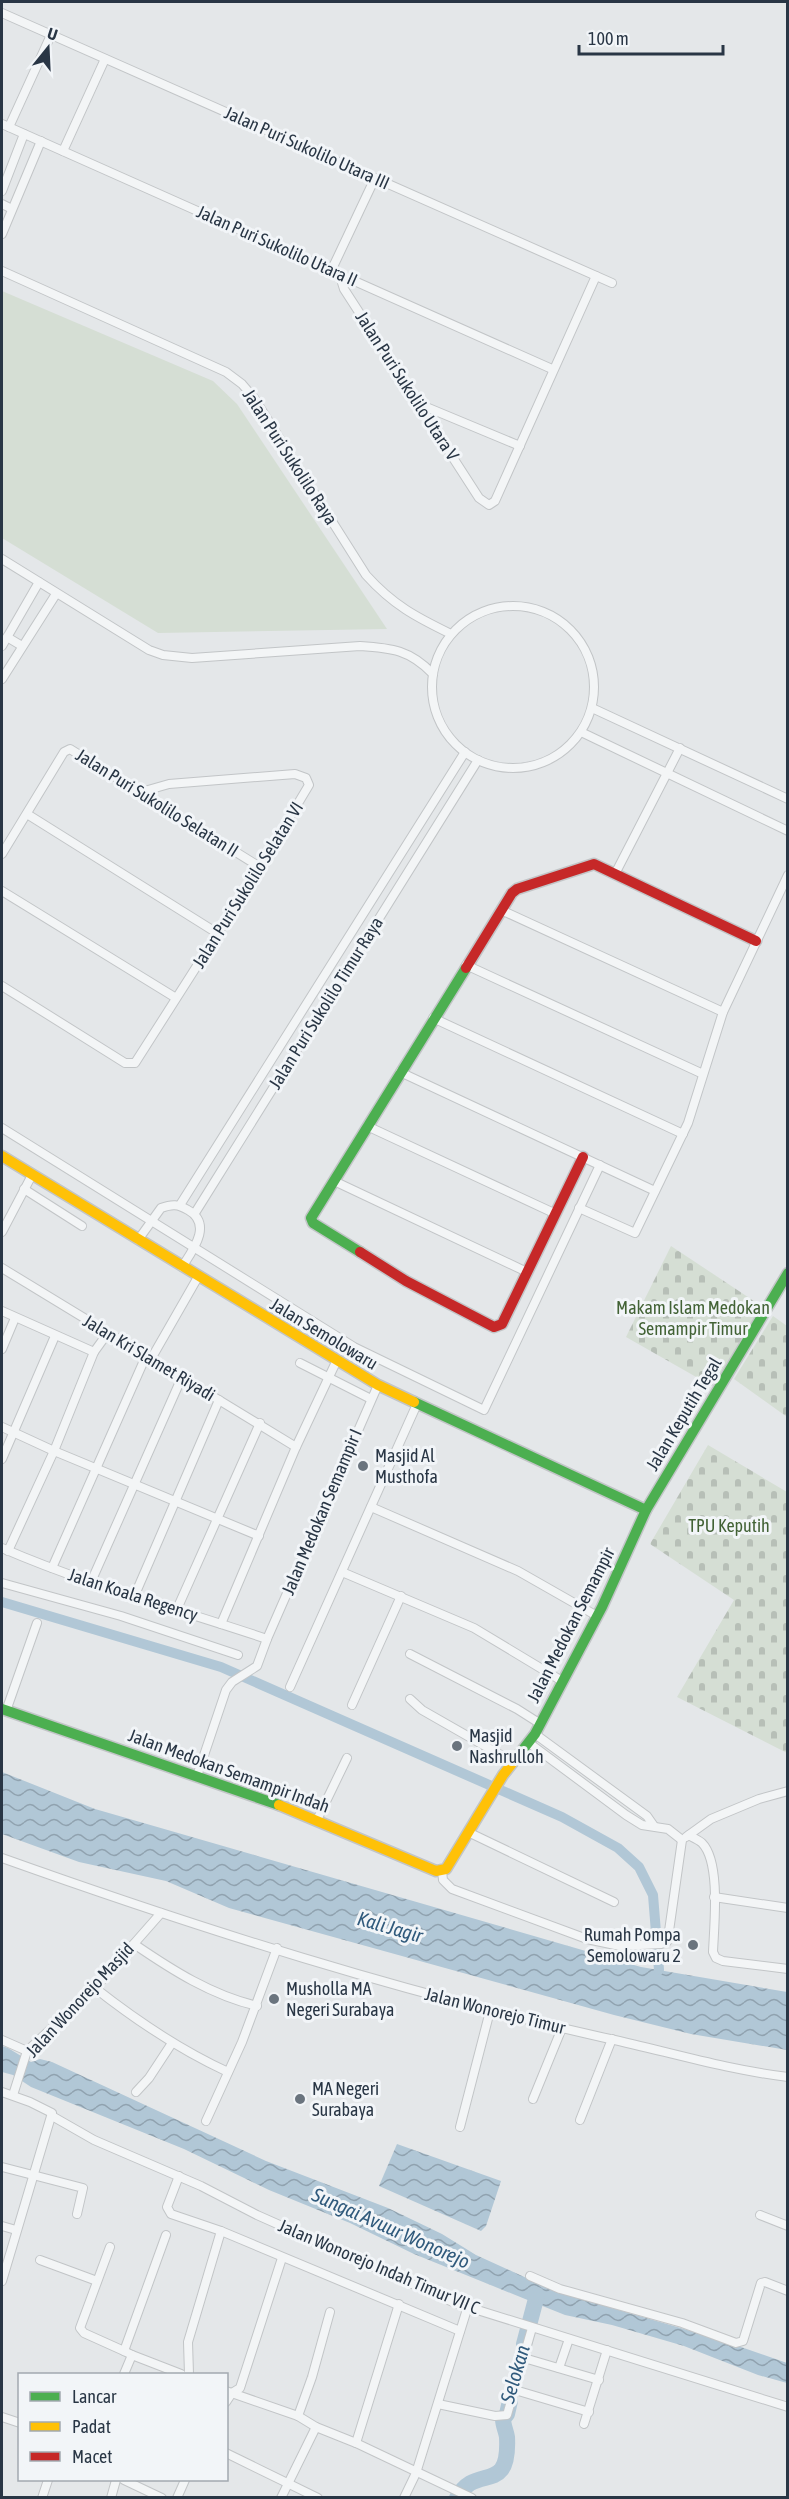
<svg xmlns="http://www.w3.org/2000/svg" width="789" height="2499" viewBox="0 0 789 2499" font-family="'Asap Condensed',sans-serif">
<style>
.green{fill:#d5ded4}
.cemetery{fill:url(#cemetery-stones)}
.water{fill:url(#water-waves)}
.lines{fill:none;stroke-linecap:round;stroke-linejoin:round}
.canal{stroke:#b1c7d6;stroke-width:10}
.river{stroke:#b1c7d6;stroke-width:16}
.street-casing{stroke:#c2c5c7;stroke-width:10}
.fast-casing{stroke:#c2c5c7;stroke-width:13}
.slow-casing{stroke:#c2c5c7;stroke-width:13}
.jam-casing{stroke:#c2c5c7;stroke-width:13}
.street{stroke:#f3f5f6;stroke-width:8}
.fast{stroke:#4caf50;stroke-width:10}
.slow{stroke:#ffc107;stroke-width:10}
.jam{stroke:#c62828;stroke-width:10}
.poi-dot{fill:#6a747e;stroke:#f2f5f8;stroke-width:2}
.labels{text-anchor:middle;stroke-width:6;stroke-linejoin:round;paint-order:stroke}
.street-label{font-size:18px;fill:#293645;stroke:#f2f5f8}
.park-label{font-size:18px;fill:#426235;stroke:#f2f5f8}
.poi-label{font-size:18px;fill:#293645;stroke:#f2f5f8;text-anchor:start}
.water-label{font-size:20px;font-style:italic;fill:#305a7c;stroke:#f2f5f8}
</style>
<defs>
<pattern id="cemetery-stones" width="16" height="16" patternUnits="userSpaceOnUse" patternTransform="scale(1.5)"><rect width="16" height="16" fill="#d5ded4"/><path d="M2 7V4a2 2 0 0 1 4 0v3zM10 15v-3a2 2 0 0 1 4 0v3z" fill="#b7bfb7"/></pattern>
<pattern id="water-waves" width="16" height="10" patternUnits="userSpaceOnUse" patternTransform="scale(1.5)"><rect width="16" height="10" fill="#b1c7d6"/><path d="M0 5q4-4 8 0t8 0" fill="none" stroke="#90a2af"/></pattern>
</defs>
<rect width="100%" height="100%" fill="#e4e7e9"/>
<path class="green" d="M2 291 213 381 237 404 387 629 158 633 2 538Z"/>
<g class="cemetery">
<path d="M671 1246 763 1307 712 1386 626 1337Z"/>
<path d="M773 1316 787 1326V1417L734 1379Z"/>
<path d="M708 1445 787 1492V1753L677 1697 734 1600 650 1544Z"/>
</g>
<g class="water">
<path d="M2 1772 95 1809 641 1967 787 1992V2050L691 2034 614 2015 229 1908 166 1881 79 1862 2 1834Z"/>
<path d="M2 2046 8 2048 31 2062 40 2059 52 2062 266 2161 388 2208 442 2234 476 2255 557 2292 715 2338 787 2363V2383L758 2375 684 2346 612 2325 565 2315 535 2303 414 2254 350 2223 269 2190 184 2149 31 2087 13 2075 2 2072Z"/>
<path d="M397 2144 501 2181 486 2226 481 2231 379 2186Z"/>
</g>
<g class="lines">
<path class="canal" d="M2 1602 221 1667 562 1817 618 1848 639 1867 653 1895 659 1970"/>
<g class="river">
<path d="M524 2344 537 2295"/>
<path d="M457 2498C476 2462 510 2497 507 2437 506 2431 503 2425 503 2419L507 2414 510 2401"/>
</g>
<defs>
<g id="street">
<path d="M2 13 612 283"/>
<path d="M2 124 552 369"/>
<path d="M9 127 51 35"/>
<path d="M63 151 105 59"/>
<path d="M2 191 24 134"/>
<path d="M2 204 12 209"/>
<path d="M2 234 41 141"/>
<path d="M332 269 375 178"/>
<path d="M2 271 226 372 242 384 254 398 366 575C393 605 416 617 451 634"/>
<path d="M339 273 344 289 479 498 489 505 495 501 596 276"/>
<path d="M419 404 520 446"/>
<path d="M2 559 149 650 163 655 192 658 360 646C392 648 410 650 433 674"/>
<circle cx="513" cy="687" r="81"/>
<path d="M7 637 22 646"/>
<path d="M2 646 39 582"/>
<path d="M2 679 56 594"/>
<path d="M592 708 788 799"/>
<path d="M581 732 788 831"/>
<path d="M27 814 217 933"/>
<path d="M2 854 64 752 70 749 260 867"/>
<path d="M615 874 680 748"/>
<path d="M2 891 176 998"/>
<path d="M501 910 723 1012"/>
<path d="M466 965 703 1074"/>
<path d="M2 986 125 1063H135L260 867 309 785 306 778 295 774 169 784 141 792"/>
<path d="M433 1018 683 1134"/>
<path d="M400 1072 655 1191"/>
<path d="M367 1126 556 1214"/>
<path d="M2 1128 354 1347 484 1410 600 1165"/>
<path d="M334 1181 527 1272"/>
<path d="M24 1189 82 1226"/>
<path d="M180 1205 465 752"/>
<path d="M579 1208 635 1233 688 1123 723 1012 788 875"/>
<path d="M195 1213 478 760"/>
<path d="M2 1232 32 1175"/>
<path d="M138 1240 161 1208C172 1204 178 1204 188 1210 213 1224 193 1250 182 1267"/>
<path d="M2 1268 296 1447"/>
<path d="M2 1311 94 1352 107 1334"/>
<path d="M2 1349 15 1318"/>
<path d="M151 1359 198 1277"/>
<path d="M300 1363 371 1399"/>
<path d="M2 1427 54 1451 259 1536"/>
<path d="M2 1459 55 1336"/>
<path d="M371 1507 518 1571 597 1616"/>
<path d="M2 1548C87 1585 178 1609 267 1639"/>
<path d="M8 1551 54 1451 94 1352"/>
<path d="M52 1568 146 1356"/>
<path d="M342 1572 474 1628 562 1681"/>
<path d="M91 1582 182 1377"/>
<path d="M2 1583 121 1616 238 1655"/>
<path d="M134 1597 219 1400"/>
<path d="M177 1609 260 1423"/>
<path d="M221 1624 296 1447 336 1362"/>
<path d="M410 1654 517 1709 539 1723"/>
<path d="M290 1687 417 1404"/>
<path d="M410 1699 422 1710 513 1762"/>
<path d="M352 1705 401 1596"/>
<path d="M6 1711 37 1623"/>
<path d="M535 1734 647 1816 654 1826"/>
<path d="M529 1743 626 1815 642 1825 668 1829 682 1840"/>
<path d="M197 1776 226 1690 232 1682 257 1666 267 1639 378 1385"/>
<path d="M317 1820 347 1758"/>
<path d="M470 1833 614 1902"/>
<path d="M689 1835C693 1838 699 1840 702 1843 721 1862 714 1926 713 1952L716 1958 723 1961 788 1969"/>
<path d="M686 1837 711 1819 759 1799 788 1791"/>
<path d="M2 1858C201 1929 403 1993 610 2039 669 2052 728 2070 788 2077"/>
<path d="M442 1871 443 1880 452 1889 587 1939 620 1946 661 1944 667 1942 668 1938 682 1840"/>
<path d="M714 1897 788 1908"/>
<path d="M134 1944C172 1970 211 1995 257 2006"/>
<path d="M95 1988C137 2021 180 2050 228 2072"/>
<path d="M2 2040 27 2051"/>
<path d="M2 2092 30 2102 52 2113 2 2281"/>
<path d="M136 2092 149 2078 172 2043"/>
<path d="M13 2095 27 2051 95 1988 161 1913"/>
<path d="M533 2099 562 2028"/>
<path d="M52 2116 94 2140 201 2186 257 2215 455 2303 788 2407"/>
<path d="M580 2120 612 2039"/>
<path d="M206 2121 242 2042 277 1948"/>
<path d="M460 2127 490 2011"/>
<path d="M2 2167 83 2188 77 2214"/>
<path d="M179 2176 167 2207 171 2214 221 2231 460 2331"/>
<path d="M760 2215 788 2226"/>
<path d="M2 2226 16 2230"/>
<path d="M110 2247 80 2328 84 2333 124 2351"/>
<path d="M40 2260 97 2281"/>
<path d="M530 2276 560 2289 682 2323 736 2343 743 2341 761 2283 765 2282 788 2291"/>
<path d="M399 2304 356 2443 472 2498"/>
<path d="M132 2355 181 2374"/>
<path d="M524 2358 599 2380"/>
<path d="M559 2368 569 2339"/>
<path d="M124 2374 132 2355 124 2351 166 2235"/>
<path d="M189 2374 188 2342 221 2231"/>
<path d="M515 2390 589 2412"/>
<path d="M226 2391 298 2416 316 2427 356 2443"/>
<path d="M226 2402 232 2393 240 2388 282 2258"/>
<path d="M438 2404 495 2416 507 2415 532 2328"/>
<path d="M298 2416 312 2377 330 2312"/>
<path d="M2 2417 20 2423"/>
<path d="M584 2424 607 2350"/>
<path d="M226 2453 318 2498"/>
<path d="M124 2480 162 2498"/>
<path d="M42 2498 48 2480"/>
<path d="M111 2498 116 2480"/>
<path d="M177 2498 185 2480"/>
<path d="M281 2498 316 2427"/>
<path d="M404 2498 416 2473 468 2306"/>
</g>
<g id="fast">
<path d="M360 1252 313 1223 311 1218 466 968"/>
<path d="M414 1402 646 1510"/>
<path d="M2 1709 279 1805"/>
<path d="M514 1761 535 1734 602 1607 646 1510 788 1273"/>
</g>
<g id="slow">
<path d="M2 1156 378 1385 414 1402"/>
<path d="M279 1805 436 1871 446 1869 503 1775 514 1761"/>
</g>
<g id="jam">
<path d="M466 968 512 893 517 889 594 864 756 941"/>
<path d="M360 1252 406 1281 494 1327 502 1324 583 1157"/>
</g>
</defs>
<use href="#street" class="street-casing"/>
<use href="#fast" class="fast-casing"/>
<use href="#slow" class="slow-casing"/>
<use href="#jam" class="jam-casing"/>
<use href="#street" class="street"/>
<use href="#fast" class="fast"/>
<use href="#slow" class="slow"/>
<use href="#jam" class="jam"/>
</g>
<g class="poi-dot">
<circle cx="363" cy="1466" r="6"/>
<circle cx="457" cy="1746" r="6"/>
<circle cx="693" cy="1945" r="6"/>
<circle cx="274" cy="1999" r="6"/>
<circle cx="300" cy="2099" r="6"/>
</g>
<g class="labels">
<g class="street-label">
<text transform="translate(307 148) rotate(24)" y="6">Jalan Puri Sukolilo Utara III</text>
<text transform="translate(277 246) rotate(24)" y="6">Jalan Puri Sukolilo Utara II</text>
<text transform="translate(407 386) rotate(57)" y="6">Jalan Puri Sukolilo Utara V</text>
<text transform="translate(290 457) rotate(57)" y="6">Jalan Puri Sukolilo Raya</text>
<text transform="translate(157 803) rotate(32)" y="6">Jalan Puri Sukolilo Selatan II</text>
<text transform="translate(248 885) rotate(-58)" y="6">Jalan Puri Sukolilo Selatan VI</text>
<text transform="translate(326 1003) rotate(-58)" y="6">Jalan Puri Sukolilo Timur Raya</text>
<text transform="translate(324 1334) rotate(31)" y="6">Jalan Semolowaru</text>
<text transform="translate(149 1358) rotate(31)" y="6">Jalan Kri Slamet Riyadi</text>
<text transform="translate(684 1414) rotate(-59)" y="6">Jalan Keputih Tegal</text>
<text transform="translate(322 1512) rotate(-67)" y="6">Jalan Medokan Semampir I</text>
<text transform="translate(133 1595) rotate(18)" y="6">Jalan Koala Regency</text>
<text transform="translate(571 1625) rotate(-63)" y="6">Jalan Medokan Semampir</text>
<text transform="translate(229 1771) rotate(20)" y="6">Jalan Medokan Semampir Indah</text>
<text transform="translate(80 2000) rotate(-47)" y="6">Jalan Wonorejo Masjid</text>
<text transform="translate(495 2011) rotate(14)" y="6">Jalan Wonorejo Timur</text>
<text transform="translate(379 2267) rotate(23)" y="6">Jalan Wonorejo Indah Timur VII C</text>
</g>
<g class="park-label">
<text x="693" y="1314">Makam Islam Medokan<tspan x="693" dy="21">Semampir Timur</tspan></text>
<text x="729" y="1532">TPU Keputih</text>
</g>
<g class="poi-label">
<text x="375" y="1462">Masjid Al<tspan x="375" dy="21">Musthofa</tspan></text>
<text x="469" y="1742">Masjid<tspan x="469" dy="21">Nashrulloh</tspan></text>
<text x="681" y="1941" text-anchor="end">Rumah Pompa<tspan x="681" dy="21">Semolowaru 2</tspan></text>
<text x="286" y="1995">Musholla MA<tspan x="286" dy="21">Negeri Surabaya</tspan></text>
<text x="312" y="2095">MA Negeri<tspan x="312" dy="21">Surabaya</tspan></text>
</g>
<g class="water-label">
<text transform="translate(390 1927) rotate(16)" y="7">Kali Jagir</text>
<text transform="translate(391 2228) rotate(24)" y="7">Sungai Avuur Wonorejo</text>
<text transform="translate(515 2374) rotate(-74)" y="7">Selokan</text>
</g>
</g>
<rect width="789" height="2499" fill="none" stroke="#293645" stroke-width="6"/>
<rect x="18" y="2373" width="210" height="108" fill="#f2f5f8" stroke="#a2a9b0" stroke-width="1.5"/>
<rect x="30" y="2392" width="30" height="9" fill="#4caf50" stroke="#a2a9b0" stroke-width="1.5"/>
<text x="72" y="2403" font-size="18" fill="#293645">Lancar</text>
<rect x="30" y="2422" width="30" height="9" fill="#ffc107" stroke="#a2a9b0" stroke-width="1.5"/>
<text x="72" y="2433" font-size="18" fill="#293645">Padat</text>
<rect x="30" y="2452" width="30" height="9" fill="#c62828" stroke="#a2a9b0" stroke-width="1.5"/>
<text x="72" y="2463" font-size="18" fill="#293645">Macet</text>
<g transform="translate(48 48) rotate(18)" stroke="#f2f5f8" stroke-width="4.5" paint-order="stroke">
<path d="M0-4.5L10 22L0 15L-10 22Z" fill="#293645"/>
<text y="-9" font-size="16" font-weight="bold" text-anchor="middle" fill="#293645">U</text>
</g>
<path d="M579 45v9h144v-9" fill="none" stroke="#293645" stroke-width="3"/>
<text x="588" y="45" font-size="18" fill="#293645" stroke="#f2f5f8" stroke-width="4.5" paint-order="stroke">100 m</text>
</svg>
